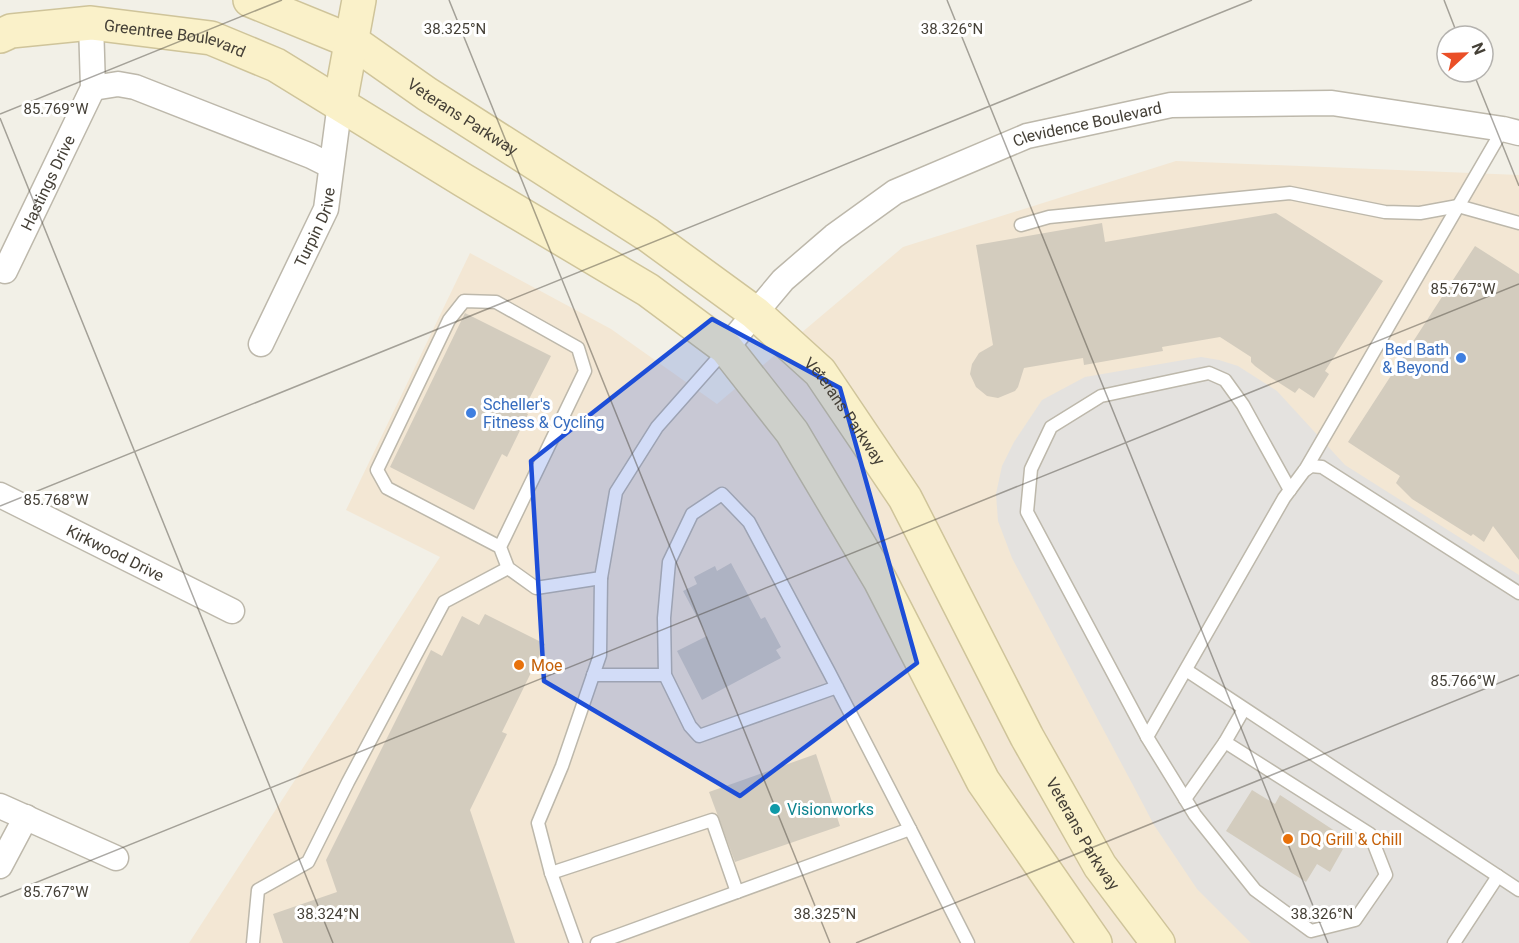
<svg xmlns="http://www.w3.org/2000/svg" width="1519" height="943" viewBox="0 0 1519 943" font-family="Roboto,sans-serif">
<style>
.commercial{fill:#f3e7d4}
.parking{fill:#e4e2df}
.building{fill:#d3ccbe}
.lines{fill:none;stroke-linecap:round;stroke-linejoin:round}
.lane-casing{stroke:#bdb8ab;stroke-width:15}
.street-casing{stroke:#bdb8ab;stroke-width:27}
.secondary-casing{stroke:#cfc49a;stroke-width:36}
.lane{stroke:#fff;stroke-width:12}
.street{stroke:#fff;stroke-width:24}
.secondary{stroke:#faf1c9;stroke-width:33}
.marked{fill:#1d4ed8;fill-opacity:0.2;stroke:#1d4ed8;stroke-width:4.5;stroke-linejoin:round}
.ticks{fill:none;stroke:#454037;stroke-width:1.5;stroke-opacity:0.45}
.shop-dot{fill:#3f7fe0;stroke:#fff;stroke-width:2}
.food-dot{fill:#e8710a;stroke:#fff;stroke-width:2}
.culture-dot{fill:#0f9aa8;stroke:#fff;stroke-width:2}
.labels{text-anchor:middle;stroke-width:6;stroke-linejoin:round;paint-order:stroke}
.street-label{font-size:16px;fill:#454037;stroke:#fff}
.shop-label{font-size:16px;fill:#366cbe;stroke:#fff;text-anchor:end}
.food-label{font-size:16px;fill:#c56008;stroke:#fff;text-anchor:start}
.culture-label{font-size:16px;fill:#0d838f;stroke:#fff;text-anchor:start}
.ticks-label{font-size:15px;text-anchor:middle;fill:#454037;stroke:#fff;stroke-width:6;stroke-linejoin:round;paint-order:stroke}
</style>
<rect width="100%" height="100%" fill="#f2f0e7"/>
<path class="commercial" d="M1176 161 1519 175V943H189L440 557 346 510 470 253 611 329 717 404 903 247Z"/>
<path class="parking" d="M1201 357 1219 360 1238 366 1277 391 1345 465 1519 575V943H1251L1197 889 1154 825 1143 804 1012 558 998 521 996 494 1002 466 1014 442 1042 400 1085 377Z"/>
<g class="building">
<path d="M1276 213 1383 281 1325 371 1329 374 1314 398 1299 388 1295 393 1270 377 1255 366 1251 362V357L1220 337 1162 347 1163 351 1084 365 1083 358 1024 368 1018 387 1015 391 998 398 987 396 976 387 970 374 972 364 979 353 993 345 976 245 1102 223 1105 242Z"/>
<path d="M1475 246 1519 274V560L1493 526 1484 542 1473 534 1471 536 1412 499 1396 483 1400 476 1348 442Z"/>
<path d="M465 313 551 356 523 411 528 414 507 457 502 454 474 510 390 467Z"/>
<path d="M731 563 761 619 765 617 781 647 776 650 781 658 702 700 677 651 707 636 683 591 697 584 694 577 715 566 717 571Z"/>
<path d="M485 614 545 644 502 732 507 734 470 810 515 943H283L273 914 337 892 326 860 431 650 442 656 462 616 479 625Z"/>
<path d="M816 754 840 826 735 862 709 792Z"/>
<path d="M1252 790 1275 804 1280 795 1341 835 1335 843 1343 849 1330 872 1317 864 1306 882 1226 831Z"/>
</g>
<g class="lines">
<defs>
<g id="lane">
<path d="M1021 225 1049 217 1290 193 1385 212 1420 213 1458 206 1519 223"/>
<path d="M1305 470 1503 129"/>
<path d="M500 547 387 488 377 470 449 320 464 301 496 302 578 348 585 371 500 547 508 568 536 588 601 578 616 492 657 427 726 349"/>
<path d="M1186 670 1519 890"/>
<path d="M593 675H665"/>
<path d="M1147 737 1027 512 1031 469 1051 427 1101 396 1209 373 1225 380 1243 405 1290 490"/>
<path d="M1225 742 1370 834 1386 875 1355 920 1311 931 1255 890 1195 815 1147 737 1284 498 1304 471 1311 466 1322 467 1519 593"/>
<path d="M1185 799 1225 742 1244 709"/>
<path d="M910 829 968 943"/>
<path d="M551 873 712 820 737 892"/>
<path d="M253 943 258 890 308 862 348 782 444 602 508 568"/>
<path d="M576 943 551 873 538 823 562 766 600 655 601 578"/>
<path d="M597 943 910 829 829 672 749 522 722 494 692 514 669 562 664 618 665 675 690 726 699 736 837 687"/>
<path d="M1454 943 1498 876"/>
</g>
<g id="street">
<path d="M93 88 118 84 135 87 311 156 331 166"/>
<path id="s1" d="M5 271 93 88 91 23"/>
<path id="s2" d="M261 344 326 209 340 103"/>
<path id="s3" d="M726 348 783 280 834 236 895 192 1027 136 1171 105 1332 103 1503 129 1519 133"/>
<path id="s4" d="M0 495 232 611"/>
<path d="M0 806 116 858"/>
<path d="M0 866 26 817"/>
</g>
<g id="secondary">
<path id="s5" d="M250 0 353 42 427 94 648 235 755 313 820 372 905 498 1027 737 1100 866 1158 943"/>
<path id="s6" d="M0 36 11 31 91 23 211 38 276 65 463 180 648 290 726 348 792 432 880 580 983 781 1095 943"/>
<path d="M340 103 359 0"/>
</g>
</defs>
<use href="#lane" class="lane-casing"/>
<use href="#street" class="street-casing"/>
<use href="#secondary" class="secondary-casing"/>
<use href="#lane" class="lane"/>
<use href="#street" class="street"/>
<use href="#secondary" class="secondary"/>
</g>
<path class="marked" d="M712 319 840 388 917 663 740 796 544 681 531 461Z"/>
<path class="ticks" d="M449 0 830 943M947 0 1328 943M1444 0 1458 36M1473 72 1519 186M0 114 282 0M0 118 333 943M0 506 1252 0M0 897 1519 284M856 943 1519 675"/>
<g class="shop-dot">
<circle cx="1461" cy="358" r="6"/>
<circle cx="471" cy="413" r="6"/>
</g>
<g class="food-dot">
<circle cx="519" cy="665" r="6"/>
<circle cx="1288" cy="839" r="6"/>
</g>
<circle class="culture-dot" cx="775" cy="809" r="6"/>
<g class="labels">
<g class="street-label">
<text dy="6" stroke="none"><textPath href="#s6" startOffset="178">Greentree Boulevard</textPath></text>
<text dy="6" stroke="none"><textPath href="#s5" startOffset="244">Veterans Parkway</textPath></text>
<text dy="6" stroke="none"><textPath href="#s3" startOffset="436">Clevidence Boulevard</textPath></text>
<text dy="6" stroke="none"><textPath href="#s1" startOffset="98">Hastings Drive</textPath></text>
<text dy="6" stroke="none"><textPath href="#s2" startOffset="129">Turpin Drive</textPath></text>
<text dy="6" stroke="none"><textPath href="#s5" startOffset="730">Veterans Parkway</textPath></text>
<text dy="6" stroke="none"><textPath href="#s4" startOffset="129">Kirkwood Drive</textPath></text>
<text dy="6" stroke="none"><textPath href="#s5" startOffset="1216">Veterans Parkway</textPath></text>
</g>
<g class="shop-label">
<text x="1449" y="355">Bed Bath<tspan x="1449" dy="18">&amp; Beyond</tspan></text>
<text x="483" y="410" text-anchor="start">Scheller's<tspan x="483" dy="18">Fitness &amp; Cycling</tspan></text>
</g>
<g class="food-label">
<text x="531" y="671">Moe</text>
<text x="1300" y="845">DQ Grill &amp; Chill</text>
</g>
<g class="culture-label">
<text x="787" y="815">Visionworks</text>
</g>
</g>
<g class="ticks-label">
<text x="455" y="34">38.325°N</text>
<text x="952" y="34">38.326°N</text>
<text x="56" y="114">85.769°W</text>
<text x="1463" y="294">85.767°W</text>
<text x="56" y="505">85.768°W</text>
<text x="1463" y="686">85.766°W</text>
<text x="56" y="897">85.767°W</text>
<text x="328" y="919">38.324°N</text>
<text x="825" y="919">38.325°N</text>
<text x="1322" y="919">38.326°N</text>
</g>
<g transform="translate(1465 54) rotate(68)"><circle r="28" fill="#ffffff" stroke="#b5b3af" stroke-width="1.5"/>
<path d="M0-4.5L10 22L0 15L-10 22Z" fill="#ea4f27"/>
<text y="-9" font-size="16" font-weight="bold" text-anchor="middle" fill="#454037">N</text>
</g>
</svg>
